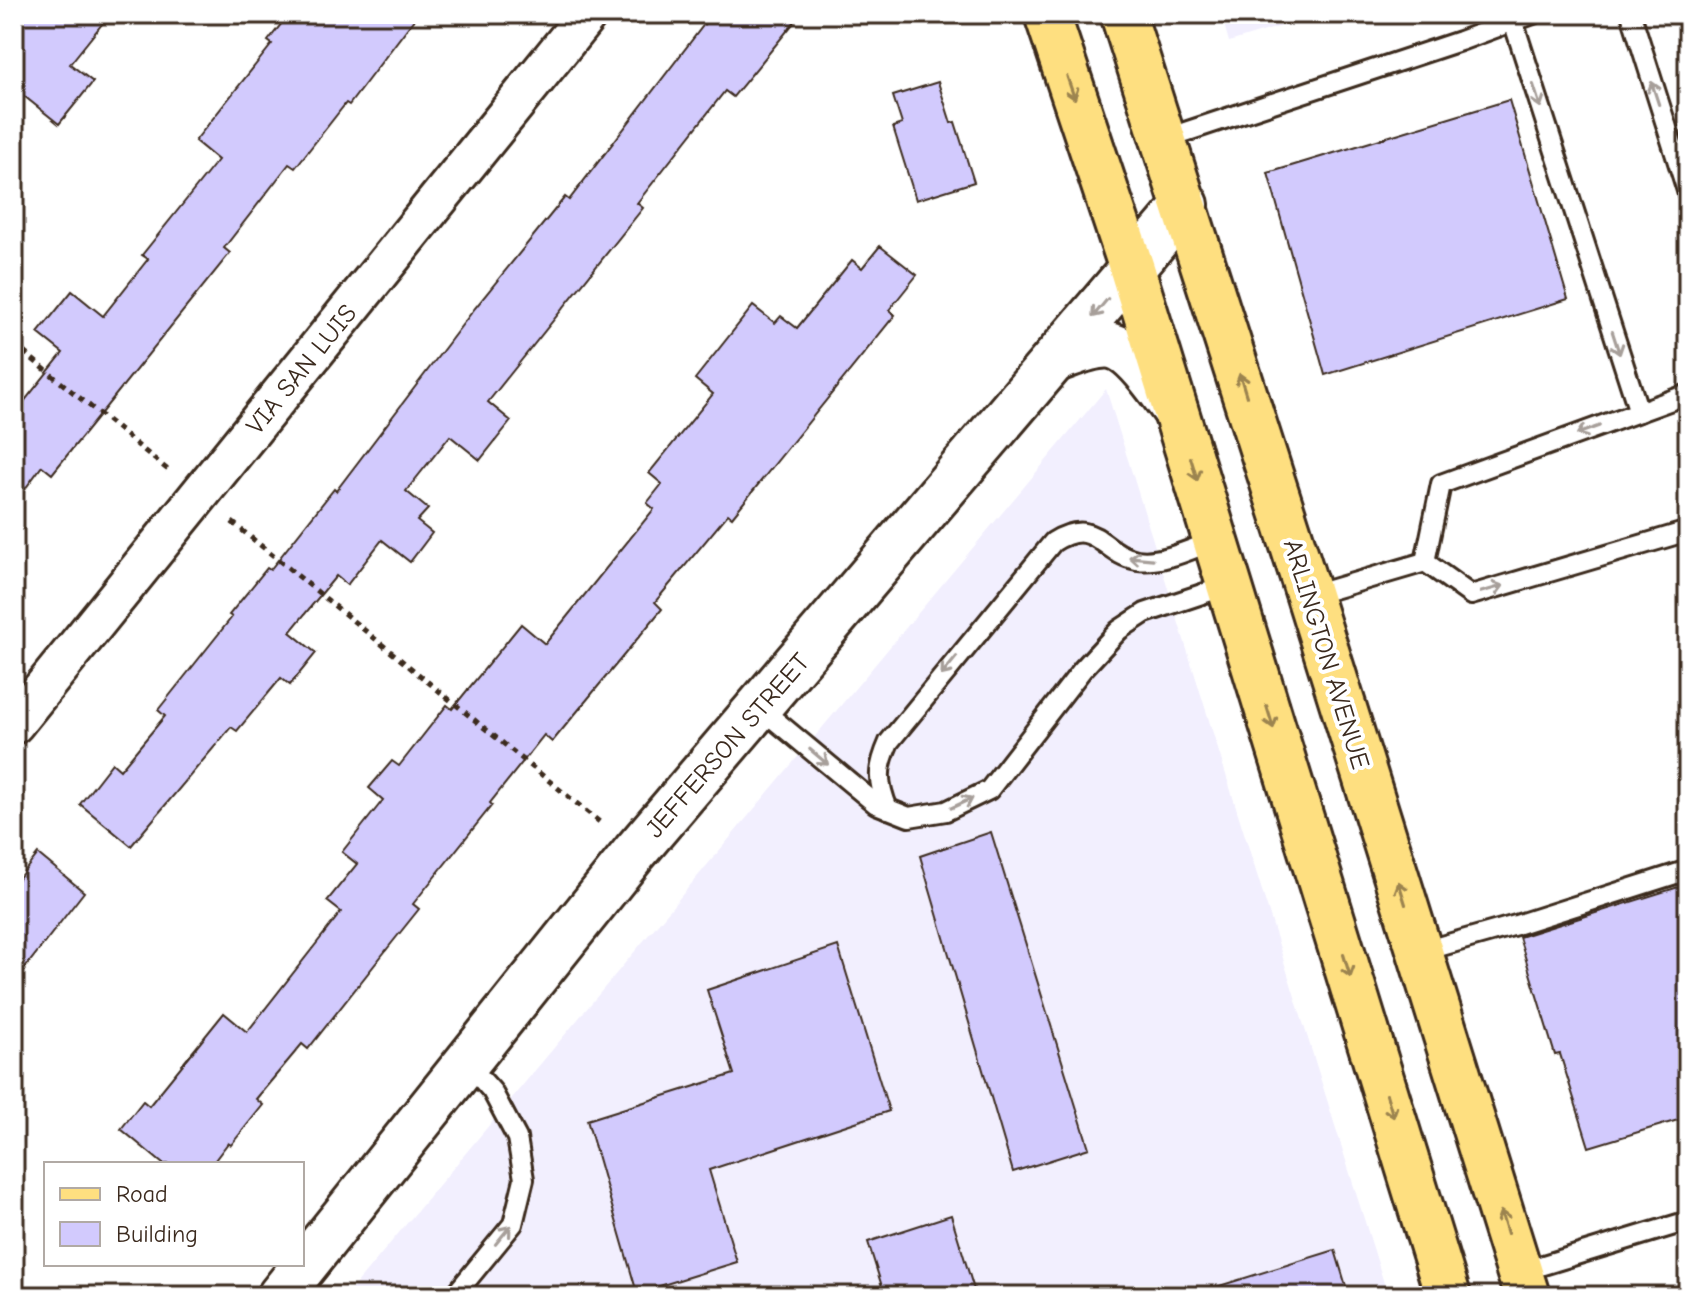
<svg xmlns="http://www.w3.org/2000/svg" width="1702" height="1310" viewBox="0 0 1702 1310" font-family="'Comic Neue',sans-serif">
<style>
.built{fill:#f2effe}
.building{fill:#d2cafd;stroke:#3b2a1e;stroke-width:2}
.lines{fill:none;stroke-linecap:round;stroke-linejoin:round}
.lane-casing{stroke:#3b2a1e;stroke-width:24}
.street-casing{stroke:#3b2a1e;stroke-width:44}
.secondary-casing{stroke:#3b2a1e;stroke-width:50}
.primary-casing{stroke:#3b2a1e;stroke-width:50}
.path{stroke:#3b2a1e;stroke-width:5;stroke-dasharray:6 6;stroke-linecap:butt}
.lane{stroke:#fff;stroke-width:18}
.street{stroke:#fff;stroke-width:38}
.secondary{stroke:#fff;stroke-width:44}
.primary{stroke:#fedf80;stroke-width:44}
.oneway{stroke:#9c844f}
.oneway2{stroke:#a79f9a}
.labels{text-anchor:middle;stroke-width:8;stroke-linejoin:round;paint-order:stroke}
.street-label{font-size:26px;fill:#3b2a1e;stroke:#fff}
</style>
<rect width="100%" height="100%" fill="#fff"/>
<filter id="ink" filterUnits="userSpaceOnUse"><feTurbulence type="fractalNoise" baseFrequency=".0125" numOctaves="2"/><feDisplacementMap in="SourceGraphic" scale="16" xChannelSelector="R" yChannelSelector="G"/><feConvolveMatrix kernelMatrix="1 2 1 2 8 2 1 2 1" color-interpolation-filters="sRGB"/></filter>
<g filter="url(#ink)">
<g class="built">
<path d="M1221 14H1322L1229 42Z"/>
<path d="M1106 389 1388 1296H346Z"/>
</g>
<g class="building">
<path d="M14 14H110L70 64 93 82 59 124 14 88Z"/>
<path d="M289 14H418L349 105 346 103 295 168 289 164 224 248 230 253 52 474 42 466 14 504V414L63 353 38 333 72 291 103 316 148 259 142 255 218 160 195 141 272 44 268 41Z"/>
<path d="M712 14H801L733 97 725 91 637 203 643 208 488 402 511 421 480 460 450 436 406 491 428 509 417 521 432 533 410 562 382 540 347 585 336 576 290 632 316 653 290 685 281 678 237 731 231 727 131 846 80 804 112 763 120 770 165 716 158 710 232 617 229 615 267 568 270 570 334 489 336 491 475 308 565 197 569 200Z"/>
<path d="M938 82 951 123 955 122 974 182 916 200 893 127 902 124 893 96Z"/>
<path d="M1509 100 1568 299 1325 375 1268 173Z"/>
<path d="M880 246 917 275 889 310 895 315 732 517 728 514 655 602 662 609 552 742 544 735 490 803 492 805 413 904 419 909 387 949 308 1049 302 1044 256 1099 263 1105 231 1145 228 1143 212 1164H163L121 1129 143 1101 149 1106 224 1013 247 1032 341 912 327 901 357 864 342 852 383 800 369 788 392 761 399 766 447 705 452 709 521 624 545 644 654 509 647 503 662 484 649 473 713 394 695 379 753 306 775 323 781 316 797 328 852 260 862 268Z"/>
<path d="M991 832 1089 1148 1013 1172 920 856Z"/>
<path d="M38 854 84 892 14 982V884Z"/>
<path d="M1688 884V1117L1589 1147 1560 1054 1555 1055 1519 937Z"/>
<path d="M838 946 889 1111 709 1170 737 1262 637 1293 587 1120 734 1074 707 990Z"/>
<path d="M951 1215 976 1296H885L868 1242Z"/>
<path d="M1335 1250 1349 1296H1214L1213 1288Z"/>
</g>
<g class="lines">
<defs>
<g id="lane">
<path d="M1631 14 1688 194"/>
<path d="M1513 21 1639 412"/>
<path d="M1164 139 1460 41 1533 14"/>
<path d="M1425 562 1441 484 1688 394"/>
<path d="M1425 562 1471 595 1688 531"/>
<path d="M1309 596 1425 562"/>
<path d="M759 707 876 804 909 817 946 811 989 790 1082 670 1119 630 1145 613 1229 585"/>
<path d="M888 809C877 781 877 769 889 742L1053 542C1097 515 1101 554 1137 560 1162 564 1193 548 1216 540"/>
<path d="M1420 952 1516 925 1688 870"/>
<path d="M1520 1272 1688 1221"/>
<path d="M454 1296 513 1224 524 1179 517 1138 492 1091 467 1063"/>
</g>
<path id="street" d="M14 724 588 14"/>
<g id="secondary">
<path d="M1056 359C1072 354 1095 343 1112 346 1136 351 1160 391 1175 410"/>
<path d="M280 1296 635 852 1186 205"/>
</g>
<g id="primary">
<path d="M1047 14 1132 269 1448 1296"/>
<path d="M1123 14 1309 596 1527 1296"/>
</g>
</defs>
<use href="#lane" class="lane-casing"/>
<use href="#street" class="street-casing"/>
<use href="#secondary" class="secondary-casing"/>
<use href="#primary" class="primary-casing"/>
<g class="path">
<path d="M14 344 168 470"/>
<path d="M232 522 602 824"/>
</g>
<use href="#lane" class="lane"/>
<use href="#street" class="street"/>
<use href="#secondary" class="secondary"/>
<use href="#primary" class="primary"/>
</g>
<defs><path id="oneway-shaft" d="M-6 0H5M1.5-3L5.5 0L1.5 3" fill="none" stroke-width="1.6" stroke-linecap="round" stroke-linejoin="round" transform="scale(2)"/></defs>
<g class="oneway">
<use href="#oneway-shaft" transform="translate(1071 88) rotate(71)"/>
<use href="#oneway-shaft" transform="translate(1243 385) rotate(-107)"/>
<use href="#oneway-shaft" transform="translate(1194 469) rotate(73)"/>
<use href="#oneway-shaft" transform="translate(1270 717) rotate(73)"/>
<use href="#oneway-shaft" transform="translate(1402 893) rotate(-107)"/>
<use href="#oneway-shaft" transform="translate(1347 966) rotate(73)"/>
<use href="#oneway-shaft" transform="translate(1390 1106) rotate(73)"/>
<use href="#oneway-shaft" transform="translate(1504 1222) rotate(-107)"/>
</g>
<g class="oneway2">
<use href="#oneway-shaft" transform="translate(1655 93) rotate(-108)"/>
<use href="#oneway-shaft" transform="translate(1537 96) rotate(72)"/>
<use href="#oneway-shaft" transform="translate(1100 308) rotate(130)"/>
<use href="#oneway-shaft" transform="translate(1616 343) rotate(72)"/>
<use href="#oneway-shaft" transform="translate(1588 430) rotate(160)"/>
<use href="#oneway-shaft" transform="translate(1141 558) rotate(-175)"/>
<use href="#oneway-shaft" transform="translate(1492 589) rotate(-16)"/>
<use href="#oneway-shaft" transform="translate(949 666) rotate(129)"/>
<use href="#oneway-shaft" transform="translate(819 757) rotate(40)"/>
<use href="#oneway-shaft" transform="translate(962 803) rotate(-25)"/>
<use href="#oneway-shaft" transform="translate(503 1235) rotate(-51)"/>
</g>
</g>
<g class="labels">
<g class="street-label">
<text transform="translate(301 369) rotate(-51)" y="9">VIA SAN LUIS</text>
<text transform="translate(1327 654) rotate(73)" y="9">ARLINGTON AVENUE</text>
<text transform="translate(727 745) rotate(-49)" y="9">JEFFERSON STREET</text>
</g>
</g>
<rect width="1702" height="1310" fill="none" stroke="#fff" stroke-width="48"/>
<rect x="24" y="24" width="1654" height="1262" fill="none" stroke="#3b2a1e" stroke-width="3" filter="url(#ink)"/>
<rect x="44" y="1162" width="260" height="104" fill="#ffffff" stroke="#b1aaa5" stroke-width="2"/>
<rect x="60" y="1188" width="40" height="12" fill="#fedf80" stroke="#b1aaa5" stroke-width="2"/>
<text x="116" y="1202" font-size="24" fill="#3b2a1e">Road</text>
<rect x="60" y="1222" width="40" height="24" fill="#d2cafd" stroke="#b1aaa5" stroke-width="2"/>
<text x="116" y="1242" font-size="24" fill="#3b2a1e">Building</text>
</svg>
